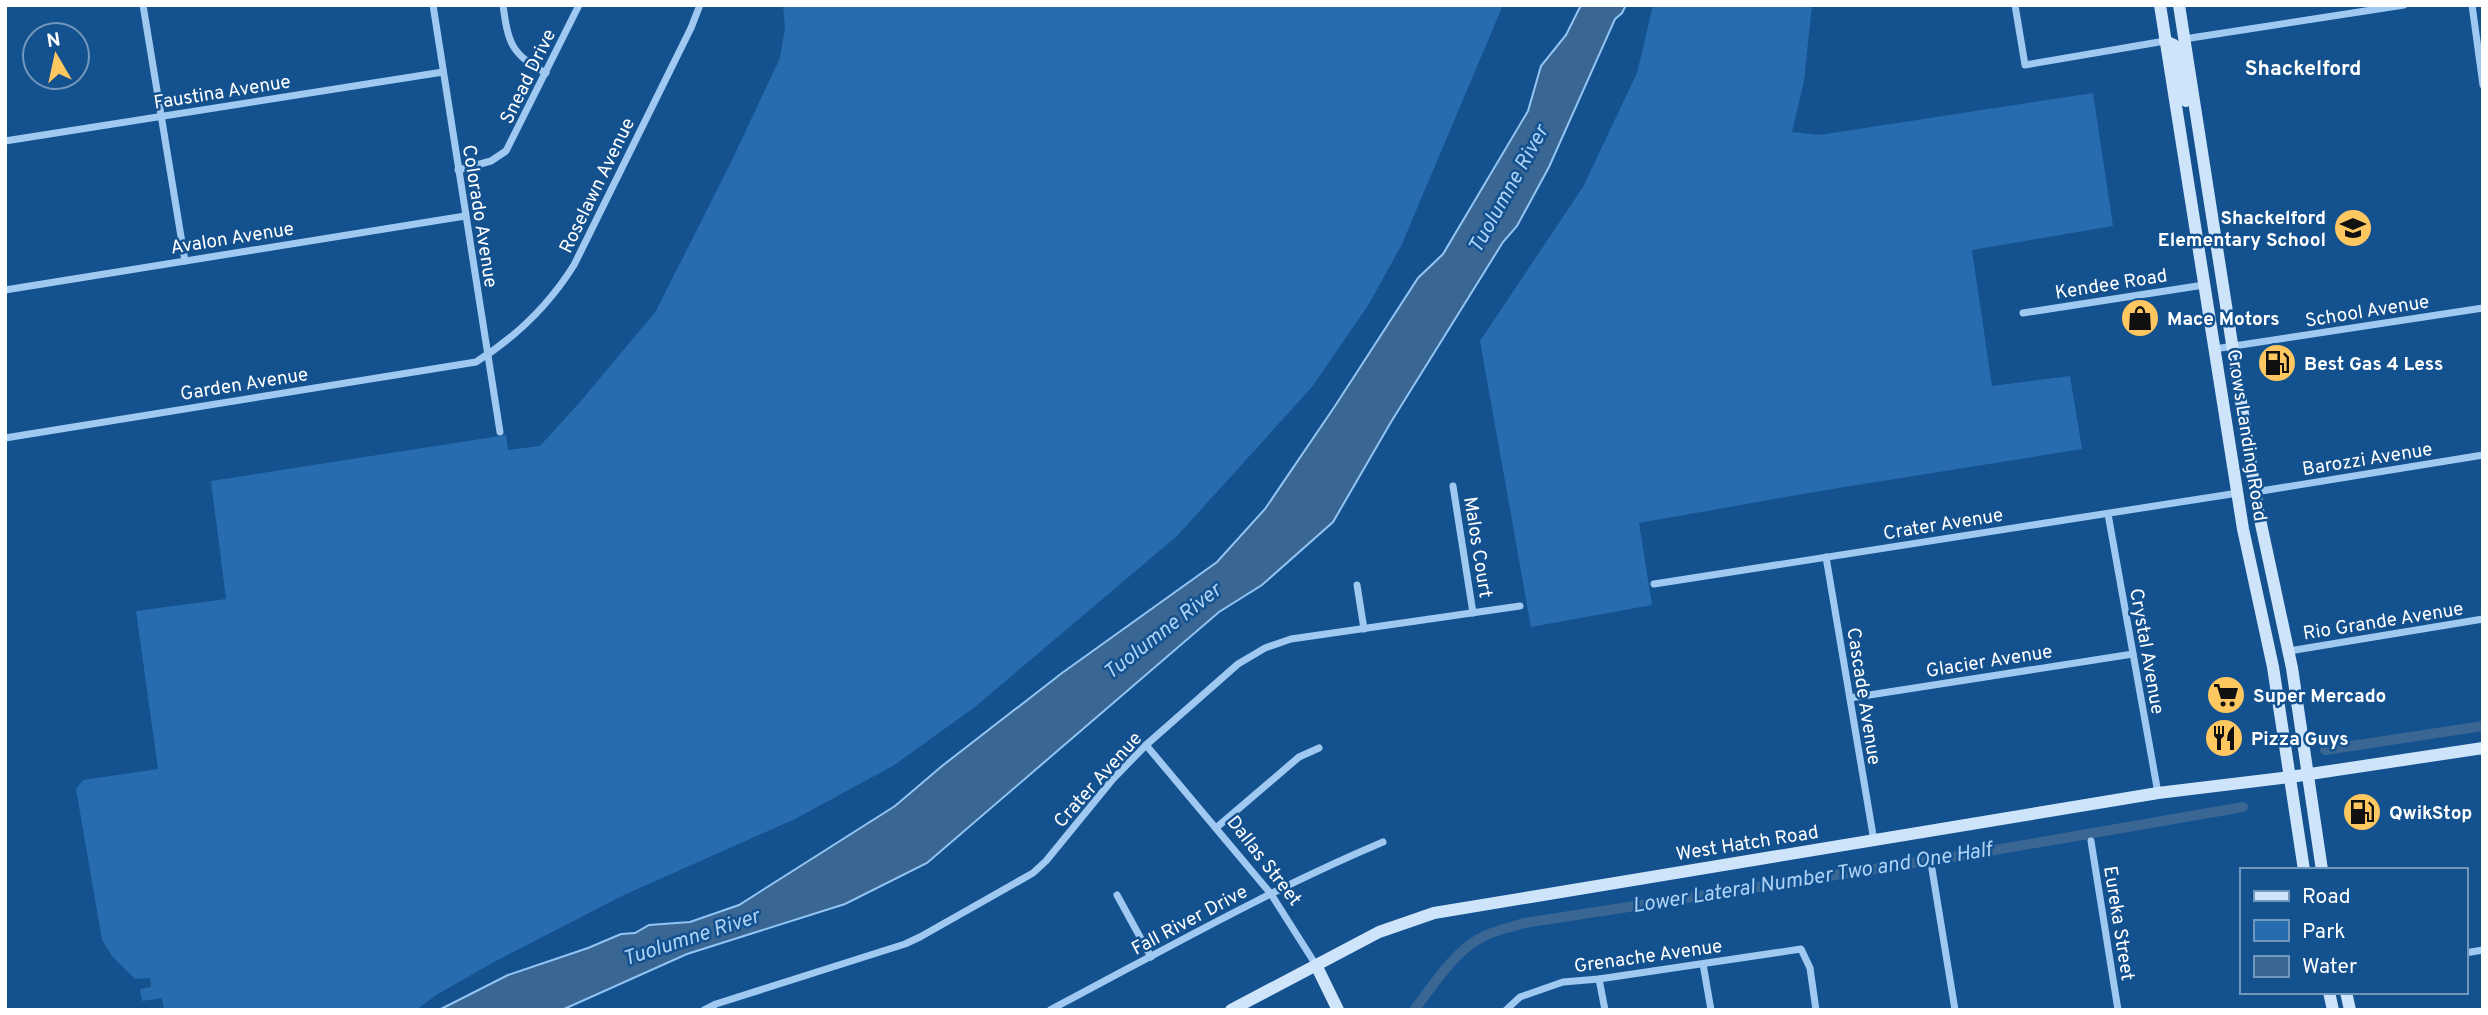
<svg xmlns="http://www.w3.org/2000/svg" width="2488" height="1015" viewBox="0 0 2488 1015" font-family="Overpass,sans-serif">
<style>
.green{fill:#266cae}
.water{fill:#3a6693;stroke:#92c5f4;stroke-width:2}
.lines{fill:none;stroke-linecap:round;stroke-linejoin:round}
.canal{stroke:#3a6693;stroke-width:10}
.street{stroke:#a0c9f1;stroke-width:7}
.secondary{stroke:#cee4fb;stroke-width:12}
.labels{text-anchor:middle;stroke-width:5;stroke-linejoin:round;paint-order:stroke}
.street-label{font-size:19px;fill:#fff;stroke:#14518f}
.poi-label{font-size:19px;font-weight:bold;fill:#fff;stroke:#14518f;text-anchor:start}
.neighbourhood-label{font-size:21px;font-weight:bold;fill:#fff;stroke:#14518f}
.water-label{font-size:21px;font-style:italic;fill:#acd3f8;stroke:#14518f}
</style>
<rect width="100%" height="100%" fill="#14518f"/>
<g class="green">
<path d="M783 5H1503L1402 244 1369 304 1312 387 1177 536 975 707 893 766 795 819 624 895 494 962 438 994 416 1010H164L162 998 142 1001 140 989 151 987 150 978 135 979 112 956 102 940 76 789 83 780 158 769 136 611 226 599 211 481 506 435 508 450 540 446 580 402 656 311 732 160 780 58 785 28Z"/>
<path d="M1653 5H1812L1804 81 1792 132 1819 135 2093 93 2113 226 1972 250 1992 386 2070 376 2082 449 1820 491 1639 523 1652 605 1531 627 1480 341 1583 187 1637 73Z"/>
</g>
<path class="water" d="M1581 5H1626L1622 13 1615 19 1549 167 1517 226 1503 242 1391 422 1333 522 1262 585 1219 612 927 863 845 904 687 954 562 1010H439L508 975 588 948 621 934 635 933 649 925 690 922 739 905 895 806 942 766 1062 673 1217 562 1265 509 1335 406 1418 278 1443 254 1528 111 1541 66 1566 35Z"/>
<g class="lines">
<g class="canal">
<path d="M2325 750 2483 726"/>
<path d="M1414 1010C1433 986 1451 956 1477 940 1491 931 1508 928 1524 923L1972 854 2243 807"/>
</g>
<g class="street">
<path d="M143 5 185 261"/>
<path d="M433 5 500 432"/>
<path d="M503 5C508 42 511 55 546 73"/>
<path d="M2015 5 2025 65 2165 41"/>
<path d="M2472 5 2483 85"/>
<path d="M2184 39 2404 5"/>
<path d="M5 141 443 72"/>
<path d="M458 170 491 161 506 151 579 5"/>
<path d="M5 290 465 216"/>
<path d="M2023 313 2204 285"/>
<path d="M2214 349 2483 308"/>
<path d="M5 438 476 362C516 337 549 305 574 265L691 28 700 5"/>
<path d="M1453 486 1473 613"/>
<path d="M2255 492 2483 455"/>
<path d="M2108 514 2158 793"/>
<path d="M1826 557 1874 841"/>
<path d="M1654 584 2238 493"/>
<path d="M1357 585 1364 629"/>
<path d="M2289 651 2483 619"/>
<path d="M1850 698 2133 654"/>
<path d="M1146 745 1271 894 1316 965"/>
<path d="M1216 828 1299 757 1319 748"/>
<path d="M2091 841 2118 1010"/>
<path d="M1932 869 1955 1010"/>
<path d="M1117 895 1151 957"/>
<path d="M2465 953 2483 950"/>
<path d="M1703 964 1711 1010"/>
<path d="M1599 979 1605 1010"/>
<path d="M704 1010 716 1004 905 944 920 937 1033 873 1046 861 1113 779 1146 745 1238 664 1265 648 1291 639 1520 606"/>
<path d="M1050 1010C1160 952 1269 890 1383 842"/>
<path d="M1506 1010 1520 997 1563 982 1599 979 1801 949 1810 968 1816 1010"/>
</g>
<g class="secondary">
<path d="M2160 5 2243 529 2273 667 2304 870"/>
<path d="M2179 5 2258 510 2292 668 2322 870"/>
<path d="M2165 41 2174 45 2186 101"/>
<path d="M1316 965 1338 1010"/>
<path d="M2329 992 2333 1010"/>
<path d="M2346 992 2350 1010"/>
<path d="M1231 1010 1379 932 1434 913 2158 793 2290 777 2483 748"/>
</g>
</g>
<defs>
<symbol id="school-disc" viewBox="-11 -11 22 22"><circle r="9.5" fill="#ffc760" stroke="#14518f"/><path d="M0-5L7-2L0 1L-7-2ZM-4 1L0 2.5L4 1V4Q0 6-4 4Z" fill="#111"/></symbol>
<symbol id="shop-disc" viewBox="-11 -11 22 22"><circle r="9.5" fill="#ffc760" stroke="#14518f"/><path d="M-5-2.5h2.3a2.7 3.5 0 0 1 5.4 0H5L5.5 6h-11ZM-1.5-2.5h3a1.5 2.3 0 0 0-3 0Z" fill="#111"/></symbol>
<symbol id="fuel-disc" viewBox="-11 -11 22 22"><circle r="9.5" fill="#ffc760" stroke="#14518f"/><path d="M-5.5-6h7V0h2V4h1.3V-2.5L3-4.5l.8-.8L6-3V5H2.5V1h-1V6h-7ZM-4.2-4.7v3.2H.2V-4.7Z" fill="#111"/></symbol>
<symbol id="supermarket-disc" viewBox="-11 -11 22 22"><circle r="9.5" fill="#ffc760" stroke="#14518f"/><path d="M-6-5.5h2.5l.6 2H6L4.5 2H-2.5L-4.4-4H-6ZM-1.5 3.2a1.3 1.3 0 1 0 .1 0ZM3 3.2a1.3 1.3 0 1 0 .1 0Z" fill="#111"/></symbol>
<symbol id="restaurant-disc" viewBox="-11 -11 22 22"><circle r="9.5" fill="#ffc760" stroke="#14518f"/><path d="M-5-6h1v4h1v-4h1v4h1v-4h1v5L-1.5 .5V6h-2V.5L-5-1ZM5-6V6H3V1.5H1.5Q1.5-4 5-6Z" fill="#111"/></symbol>
</defs>
<g fill-rule="evenodd">
<use href="#school-disc" x="2331" y="206" width="44" height="44"/>
<use href="#shop-disc" x="2118" y="296" width="44" height="44"/>
<use href="#fuel-disc" x="2255" y="341" width="44" height="44"/>
<use href="#supermarket-disc" x="2204" y="673" width="44" height="44"/>
<use href="#restaurant-disc" x="2202" y="716" width="44" height="44"/>
<use href="#fuel-disc" x="2340" y="790" width="44" height="44"/>
</g>
<g class="labels">
<g class="street-label">
<text transform="translate(527 76) rotate(-64)" y="7">Snead Drive</text>
<text transform="translate(222 91) rotate(-9)" y="7">Faustina Avenue</text>
<text transform="translate(596 185) rotate(-64)" y="7">Roselawn Avenue</text>
<text transform="translate(481 216) rotate(81)" y="7">Colorado Avenue</text>
<text transform="translate(232 237) rotate(-9)" y="7">Avalon Avenue</text>
<text transform="translate(2111 283) rotate(-9)" y="7">Kendee Road</text>
<text transform="translate(2367 310) rotate(-9)" y="7">School Avenue</text>
<text transform="translate(244 383) rotate(-9)" y="7">Garden Avenue</text>
<text transform="translate(2248 435) rotate(81)" y="7">Crows Landing Road</text>
<text transform="translate(2367 458) rotate(-9)" y="7">Barozzi Avenue</text>
<text transform="translate(1943 523) rotate(-9)" y="7">Crater Avenue</text>
<text transform="translate(1479 547) rotate(81)" y="7">Malos Court</text>
<text transform="translate(2383 620) rotate(-9)" y="7">Rio Grande Avenue</text>
<text transform="translate(2148 651) rotate(80)" y="7">Crystal Avenue</text>
<text transform="translate(1989 660) rotate(-9)" y="7">Glacier Avenue</text>
<text transform="translate(1865 696) rotate(81)" y="7">Cascade Avenue</text>
<text transform="translate(1097 779) rotate(-48)" y="7">Crater Avenue</text>
<text transform="translate(1747 842) rotate(-9)" y="7">West Hatch Road</text>
<text transform="translate(1265 860) rotate(52)" y="7">Dallas Street</text>
<text transform="translate(1189 919) rotate(-28)" y="7">Fall River Drive</text>
<text transform="translate(2120 923) rotate(81)" y="7">Eureka Street</text>
<text transform="translate(1648 955) rotate(-8)" y="7">Grenache Avenue</text>
</g>
<g class="poi-label">
<text x="2326" y="224" text-anchor="end">Shackelford<tspan x="2326" dy="22">Elementary School</tspan></text>
<text x="2167" y="325">Mace Motors</text>
<text x="2304" y="370">Best Gas 4 Less</text>
<text x="2253" y="702">Super Mercado</text>
<text x="2251" y="745">Pizza Guys</text>
<text x="2389" y="819">QwikStop</text>
</g>
<g class="neighbourhood-label">
<text x="2303" y="75">Shackelford</text>
</g>
<g class="water-label">
<text transform="translate(1508 189) rotate(-61)" y="7">Tuolumne River</text>
<text transform="translate(1162 631) rotate(-38)" y="7">Tuolumne River</text>
<text transform="translate(1812 877) rotate(-9)" y="7">Lower Lateral Number Two and One Half</text>
<text transform="translate(691 937) rotate(-18)" y="7">Tuolumne River</text>
</g>
</g>
<rect width="2488" height="1015" fill="none" stroke="#ffffff" stroke-width="14"/>
<rect x="2240" y="868" width="228" height="126" fill="#14518f" stroke="#7297bc" stroke-width="2"/>
<rect x="2254" y="891" width="35" height="10" fill="#cee4fb" stroke="#7297bc" stroke-width="2"/>
<text x="2302" y="903" font-size="21" fill="#ffffff">Road</text>
<rect x="2254" y="920" width="35" height="21" fill="#266cae" stroke="#7297bc" stroke-width="2"/>
<text x="2302" y="938" font-size="21" fill="#ffffff">Park</text>
<rect x="2254" y="956" width="35" height="21" fill="#3a6693" stroke="#7297bc" stroke-width="2"/>
<text x="2302" y="973" font-size="21" fill="#ffffff">Water</text>
<g transform="translate(56 56) rotate(351)"><circle r="33" fill="#14518f" stroke="#7297bc" stroke-width="2"/>
<path d="M0-5L12 26L0 18L-12 26Z" fill="#ffc760"/>
<text y="-10" font-size="19" font-weight="bold" text-anchor="middle" fill="#ffffff">N</text>
</g>
</svg>
